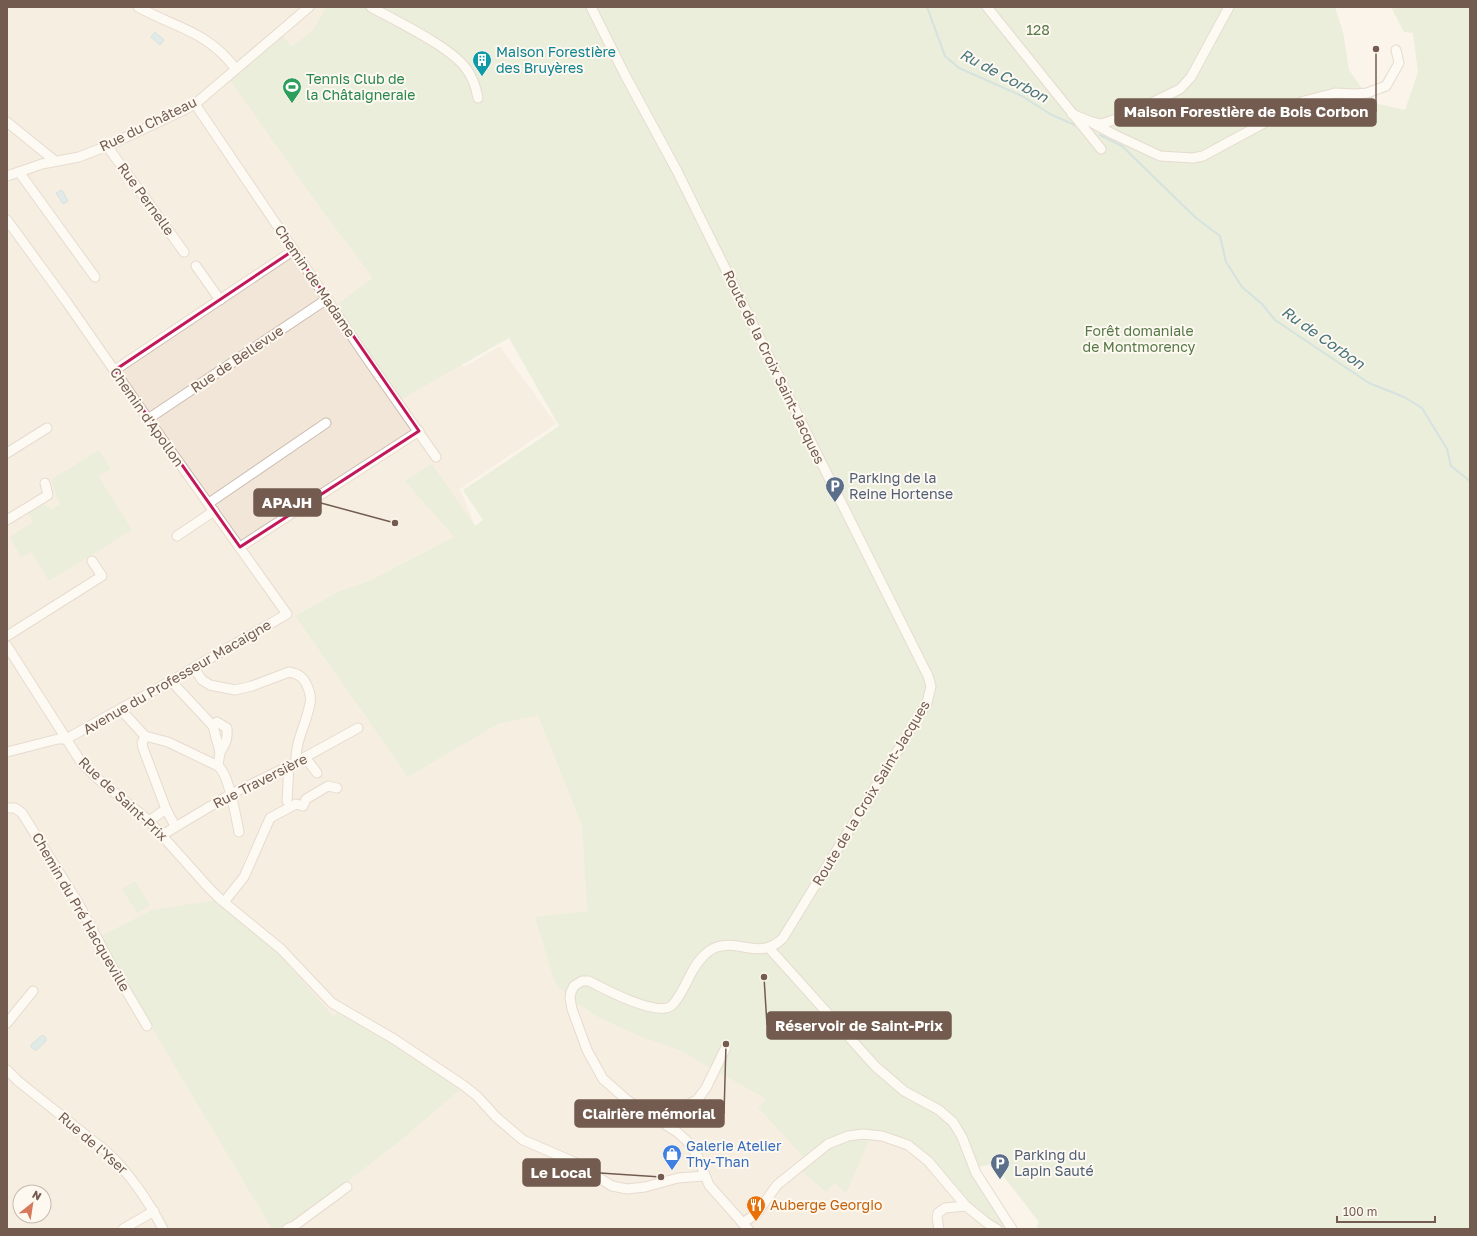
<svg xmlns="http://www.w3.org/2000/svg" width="1477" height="1236" viewBox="0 0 1477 1236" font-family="'Golos Text',sans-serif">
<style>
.residential{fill:#f2e6d9;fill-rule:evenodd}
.green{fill:#d5e7c9;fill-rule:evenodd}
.water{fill:#c0dee3;stroke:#a7cdd4}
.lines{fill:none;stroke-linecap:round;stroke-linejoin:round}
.stream{stroke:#a7cdd4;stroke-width:2}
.minor-casing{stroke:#ccbdb0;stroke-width:11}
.minor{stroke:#fff;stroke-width:9}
.marked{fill:none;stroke:#c2185b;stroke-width:3;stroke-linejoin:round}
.labels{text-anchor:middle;stroke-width:4;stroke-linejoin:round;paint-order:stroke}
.park-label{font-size:14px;fill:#567848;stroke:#fdf8f0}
.culture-label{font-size:14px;fill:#0d838f;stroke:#fdf8f0;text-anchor:start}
.leisure-label{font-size:14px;fill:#27864d;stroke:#fdf8f0;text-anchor:start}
.street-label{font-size:14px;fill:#735c4f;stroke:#fdf8f0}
.service-label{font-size:14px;fill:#4e5e75;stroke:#fdf8f0;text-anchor:start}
.shop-label{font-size:14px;fill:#366cbe;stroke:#fdf8f0;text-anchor:start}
.food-label{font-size:14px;fill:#c56008;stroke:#fdf8f0;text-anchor:start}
.water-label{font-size:15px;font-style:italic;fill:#47747d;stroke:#fdf8f0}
.leader{fill:none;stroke:#735c4f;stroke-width:1.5}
.callout-dot{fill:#735c4f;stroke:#fdf8f0;stroke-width:1.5}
.callout{fill:#735c4f;stroke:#735c4f;stroke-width:1.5}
.callout-label{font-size:15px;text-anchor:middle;font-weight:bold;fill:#fff}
</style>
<rect width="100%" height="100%" fill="#fbf4ea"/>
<path class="residential" d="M7 7H374L388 254 464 367 500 346 556 424 460 489 475 526 369 581 337 592 295 616 408 777 498 724 538 716 582 826 587 911 536 918 720 1054 913 1138 1017 1229H7ZM20 1192H44V1216H20Z"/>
<g class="green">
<path d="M326 7H1335L1343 32 1349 70 1361 87 1372 91 1374 103 1405 110 1418 72 1413 33 1404 32 1391 7H1470V1229H1036L1039 1222 993 1163 974 1169 1012 1229H997L987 1223 908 1145 862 1133 805 1159 758 1107 766 1099 679 1050 639 1036 598 1017 570 998 555 983 535 917 587 911 582 826 538 716 498 724 408 777 295 616 337 592 369 581 454 537 405 481 432 464 475 526 483 520 463 490 559 426 509 338 400 400 371 358 361 339 336 305 373 278 321 209 230 80 281 34 292 47 314 29ZM763 947 769 948 781 965 767 953Z"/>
<path d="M99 450 111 469 98 476 132 530 49 581 31 552 21 557 10 537 33 522 28 513 42 504 47 506 51 510 60 504 51 480Z"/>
<path d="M135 881 150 905 137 913 122 889Z"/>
<path d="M217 900 278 953 333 1016 338 1013 404 1050 461 1089 396 1144 291 1225 282 1229H272L130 991 99 937 152 910Z"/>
<path d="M871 1137 846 1193 835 1183 826 1192 799 1169 841 1139Z"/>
</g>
<g class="water">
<path d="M155 32 164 40 160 45 151 37Z"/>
<path d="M62 190 68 201 63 204 56 193Z"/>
<path d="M43 1035 46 1038V1041L37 1050H35L31 1047V1045L41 1036Z"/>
</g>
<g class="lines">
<g class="stream">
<path d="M927 7 945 56 959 68 1022 96 1050 114 1077 126"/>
<path d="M1100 135 1122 146 1196 218 1220 236 1226 262 1242 287 1262 304 1275 320 1369 383 1404 397 1422 408 1447 449 1451 466 1470 481"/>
</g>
<defs>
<g id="minor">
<path d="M138 7C176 28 207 31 235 68"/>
<path d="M371 7C396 21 447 45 465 67 472 76 476 87 478 98"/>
<path d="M591 7 624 73 677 171 832 484 928 676 931 686 927 703 783 938C760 961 740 939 717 947 707 950 698 961 693 970 687 980 680 999 671 1006 657 1017 604 989 589 981H582L574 986 571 992 570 998 572 1009 587 1050 603 1079 627 1100 677 1132 687 1141 697 1155 709 1185 748 1229"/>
<path d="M987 7 1101 149"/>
<path d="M195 104 368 360 436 457"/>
<path d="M1072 114 1089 121 1101 124 1123 117 1180 89 1191 77 1229 7"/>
<path d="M1089 121 1113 134 1160 156 1193 158 1203 156 1264 123 1282 111 1304 101 1335 93 1355 94 1367 93 1386 86 1399 63 1396 50"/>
<path d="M7 122 55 161"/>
<path d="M107 146 184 252"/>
<path d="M19 172 95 277"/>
<path d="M7 176 42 164 79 157 107 146 184 110 195 104 309 7"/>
<path d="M7 220 66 301 148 419 287 614 171 681 66 739H58L7 752"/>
<path d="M196 266 220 300"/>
<path d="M115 370 294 250"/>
<path d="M148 419 327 299"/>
<path d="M7 453 47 428"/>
<path d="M209 503 326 423"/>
<path d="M7 520 48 495 45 483"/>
<path d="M177 536 214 511"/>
<path d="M240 547 419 431"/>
<path d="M7 636 102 576 92 561"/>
<path d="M7 646 81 762 97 778 149 821 208 887 220 899 281 949 332 1003 394 1039 463 1085 477 1096 496 1117 523 1140 574 1162 612 1186 627 1189 645 1187 678 1178 704 1176"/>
<path d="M194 668 202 680 210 685 235 690 252 686 289 672C294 673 298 674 301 677 307 682 312 696 310 703 307 723 295 741 296 761"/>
<path d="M171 681 213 726 220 752 218 766C229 774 236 817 239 832"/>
<path d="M121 710 145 736 168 742 218 766"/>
<path d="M213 726 217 722 227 728C228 738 226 744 220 752"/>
<path d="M145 736 142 743 143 748 166 809 175 826"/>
<path d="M305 757 317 773"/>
<path d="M287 801 289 766"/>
<path d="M7 808H15L22 813 80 906 114 970 147 1026"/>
<path d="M149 821 166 809"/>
<path d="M162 835 231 794 289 766 358 728"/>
<path d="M224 902 244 877 270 818 296 804 303 806 306 799 328 786 337 788"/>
<path d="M769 948 875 1066 904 1091 939 1110 953 1122 962 1137 976 1173 1012 1229"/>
<path d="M7 1023 33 991"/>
<path d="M7 1070 18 1081 107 1152C130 1174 148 1200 163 1229"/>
<path d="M671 1128 681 1112 689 1104 697 1100 706 1088 726 1047"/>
<path d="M742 1223 755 1215 759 1210 777 1185 828 1144 848 1136 863 1134 882 1136 908 1145 928 1161 966 1206 987 1223 997 1229"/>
<path d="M123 1229 154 1211"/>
<path d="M287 1229 294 1226 347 1187"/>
<path d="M939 1229 937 1218 938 1213 945 1208 966 1206"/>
</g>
</defs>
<use href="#minor" class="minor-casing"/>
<use href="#minor" class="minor"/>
</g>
<path d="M0 0H1477V1236H0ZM294 250 419 431 240 547 115 370Z" fill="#fbf4ea" fill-opacity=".55" fill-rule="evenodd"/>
<path class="marked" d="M294 250 419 431 240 547 115 370Z"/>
<defs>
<symbol id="building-pin" viewBox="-11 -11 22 30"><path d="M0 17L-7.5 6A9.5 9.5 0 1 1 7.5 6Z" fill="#0f9aa8" stroke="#fdf8f0"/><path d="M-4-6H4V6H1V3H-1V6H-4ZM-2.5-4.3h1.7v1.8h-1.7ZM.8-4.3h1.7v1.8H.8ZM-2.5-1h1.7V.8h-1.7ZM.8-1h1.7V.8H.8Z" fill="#fff"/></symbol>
<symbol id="stadium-pin" viewBox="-11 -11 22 30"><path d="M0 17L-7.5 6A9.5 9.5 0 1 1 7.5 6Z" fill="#2e9e5b" stroke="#fdf8f0"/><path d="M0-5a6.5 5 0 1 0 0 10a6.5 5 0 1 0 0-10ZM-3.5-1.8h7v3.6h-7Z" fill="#fff"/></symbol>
<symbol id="parking-pin" viewBox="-11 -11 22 30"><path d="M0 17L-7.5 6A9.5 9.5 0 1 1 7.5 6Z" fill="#5c6f8a" stroke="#fdf8f0"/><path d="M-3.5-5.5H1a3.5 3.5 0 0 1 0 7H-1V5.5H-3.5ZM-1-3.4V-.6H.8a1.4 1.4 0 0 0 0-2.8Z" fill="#fff"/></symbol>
<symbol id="shop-pin" viewBox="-11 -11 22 30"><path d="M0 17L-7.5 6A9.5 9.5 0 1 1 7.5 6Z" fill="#3f7fe0" stroke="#fdf8f0"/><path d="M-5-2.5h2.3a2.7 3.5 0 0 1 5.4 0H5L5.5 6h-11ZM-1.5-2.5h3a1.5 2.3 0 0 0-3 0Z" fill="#fff"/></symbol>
<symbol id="restaurant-pin" viewBox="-11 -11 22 30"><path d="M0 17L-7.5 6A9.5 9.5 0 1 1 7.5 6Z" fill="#e8710a" stroke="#fdf8f0"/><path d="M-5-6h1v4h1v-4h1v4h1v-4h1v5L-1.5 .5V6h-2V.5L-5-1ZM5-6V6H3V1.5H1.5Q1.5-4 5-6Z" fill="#fff"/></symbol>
</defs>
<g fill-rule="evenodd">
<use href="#building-pin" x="471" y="49" width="22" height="30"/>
<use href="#stadium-pin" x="281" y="76" width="22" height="30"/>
<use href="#parking-pin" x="824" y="475" width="22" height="30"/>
<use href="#shop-pin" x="661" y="1143" width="22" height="30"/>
<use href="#parking-pin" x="989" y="1152" width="22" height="30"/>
<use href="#restaurant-pin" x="745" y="1194" width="22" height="30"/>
</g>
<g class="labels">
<g class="park-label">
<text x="1038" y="35">128</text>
<text x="1139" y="336">Forêt domaniale<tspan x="1139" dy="16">de Montmorency</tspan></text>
</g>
<g class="culture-label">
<text x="496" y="57">Maison Forestière<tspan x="496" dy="16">des Bruyères</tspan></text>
</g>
<g class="leisure-label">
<text x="306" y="84">Tennis Club de<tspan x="306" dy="16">la Châtaigneraie</tspan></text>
</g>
<g class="street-label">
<text transform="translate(148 124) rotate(-26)" y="5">Rue du Château</text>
<text transform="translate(146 199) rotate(54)" y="5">Rue Pernelle</text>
<text transform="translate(315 281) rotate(56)" y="5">Chemin de Madame</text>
<text transform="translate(237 359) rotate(-34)" y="5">Rue de Bellevue</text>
<text transform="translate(774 367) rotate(64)" y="5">Route de la Croix Saint-Jacques</text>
<text transform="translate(147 417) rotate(55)" y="5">Chemin d'Apollon</text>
<text transform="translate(177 677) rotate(-30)" y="5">Avenue du Professeur Macaigne</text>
<text transform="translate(260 781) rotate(-27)" y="5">Rue Traversière</text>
<text transform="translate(871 793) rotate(-59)" y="5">Route de la Croix Saint-Jacques</text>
<text transform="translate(123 799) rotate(43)" y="5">Rue de Saint-Prix</text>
<text transform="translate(81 912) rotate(60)" y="5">Chemin du Pré Hacqueville</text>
<text transform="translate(93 1143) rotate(41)" y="5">Rue de l'Yser</text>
</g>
<g class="service-label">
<text x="849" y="483">Parking de la<tspan x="849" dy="16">Reine Hortense</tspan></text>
<text x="1014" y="1160">Parking du<tspan x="1014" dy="16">Lapin Sauté</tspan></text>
</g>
<g class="shop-label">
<text x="686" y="1151">Galerie Atelier<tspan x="686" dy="16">Thy-Than</tspan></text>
</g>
<g class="food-label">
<text x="770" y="1210">Auberge Georgio</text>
</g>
<g class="water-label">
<text transform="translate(1004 76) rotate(28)" y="5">Ru de Corbon</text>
<text transform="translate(1323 338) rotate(35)" y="5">Ru de Corbon</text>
</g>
</g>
<path class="leader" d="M1376 49L1376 112M395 523L321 503M764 977L767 1025M726 1044L724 1114M661 1177L600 1173"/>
<g class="callout-dot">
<circle cx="1376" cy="49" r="4"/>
<circle cx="395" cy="523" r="4"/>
<circle cx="764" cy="977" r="4"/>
<circle cx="726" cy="1044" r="4"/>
<circle cx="661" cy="1177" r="4"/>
</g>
<g class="callout">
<rect x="1115" y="99" width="261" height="27" rx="4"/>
<rect x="254" y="489" width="67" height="27" rx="4"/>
<rect x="767" y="1012" width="184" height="27" rx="4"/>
<rect x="575" y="1100" width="149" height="27" rx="4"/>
<rect x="523" y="1159" width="77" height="27" rx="4"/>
</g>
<g class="callout-label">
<text x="1246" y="117">Maison Forestière de Bois Corbon</text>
<text x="287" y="508">APAJH</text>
<text x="859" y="1031">Réservoir de Saint-Prix</text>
<text x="649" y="1119">Clairière mémorial</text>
<text x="561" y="1178">Le Local</text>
</g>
<rect width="1477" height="1236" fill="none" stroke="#735c4f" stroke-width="16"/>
<g transform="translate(32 1204) rotate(30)"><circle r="19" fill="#fdf8f0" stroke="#c6bab0"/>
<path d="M0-3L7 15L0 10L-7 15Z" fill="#d8785b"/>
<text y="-6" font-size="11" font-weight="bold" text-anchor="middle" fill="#735c4f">N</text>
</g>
<path d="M1337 1216v6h98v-6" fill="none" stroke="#735c4f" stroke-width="2"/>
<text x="1343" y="1216" font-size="12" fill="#735c4f" stroke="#fdf8f0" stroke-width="3" paint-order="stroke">100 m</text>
</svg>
